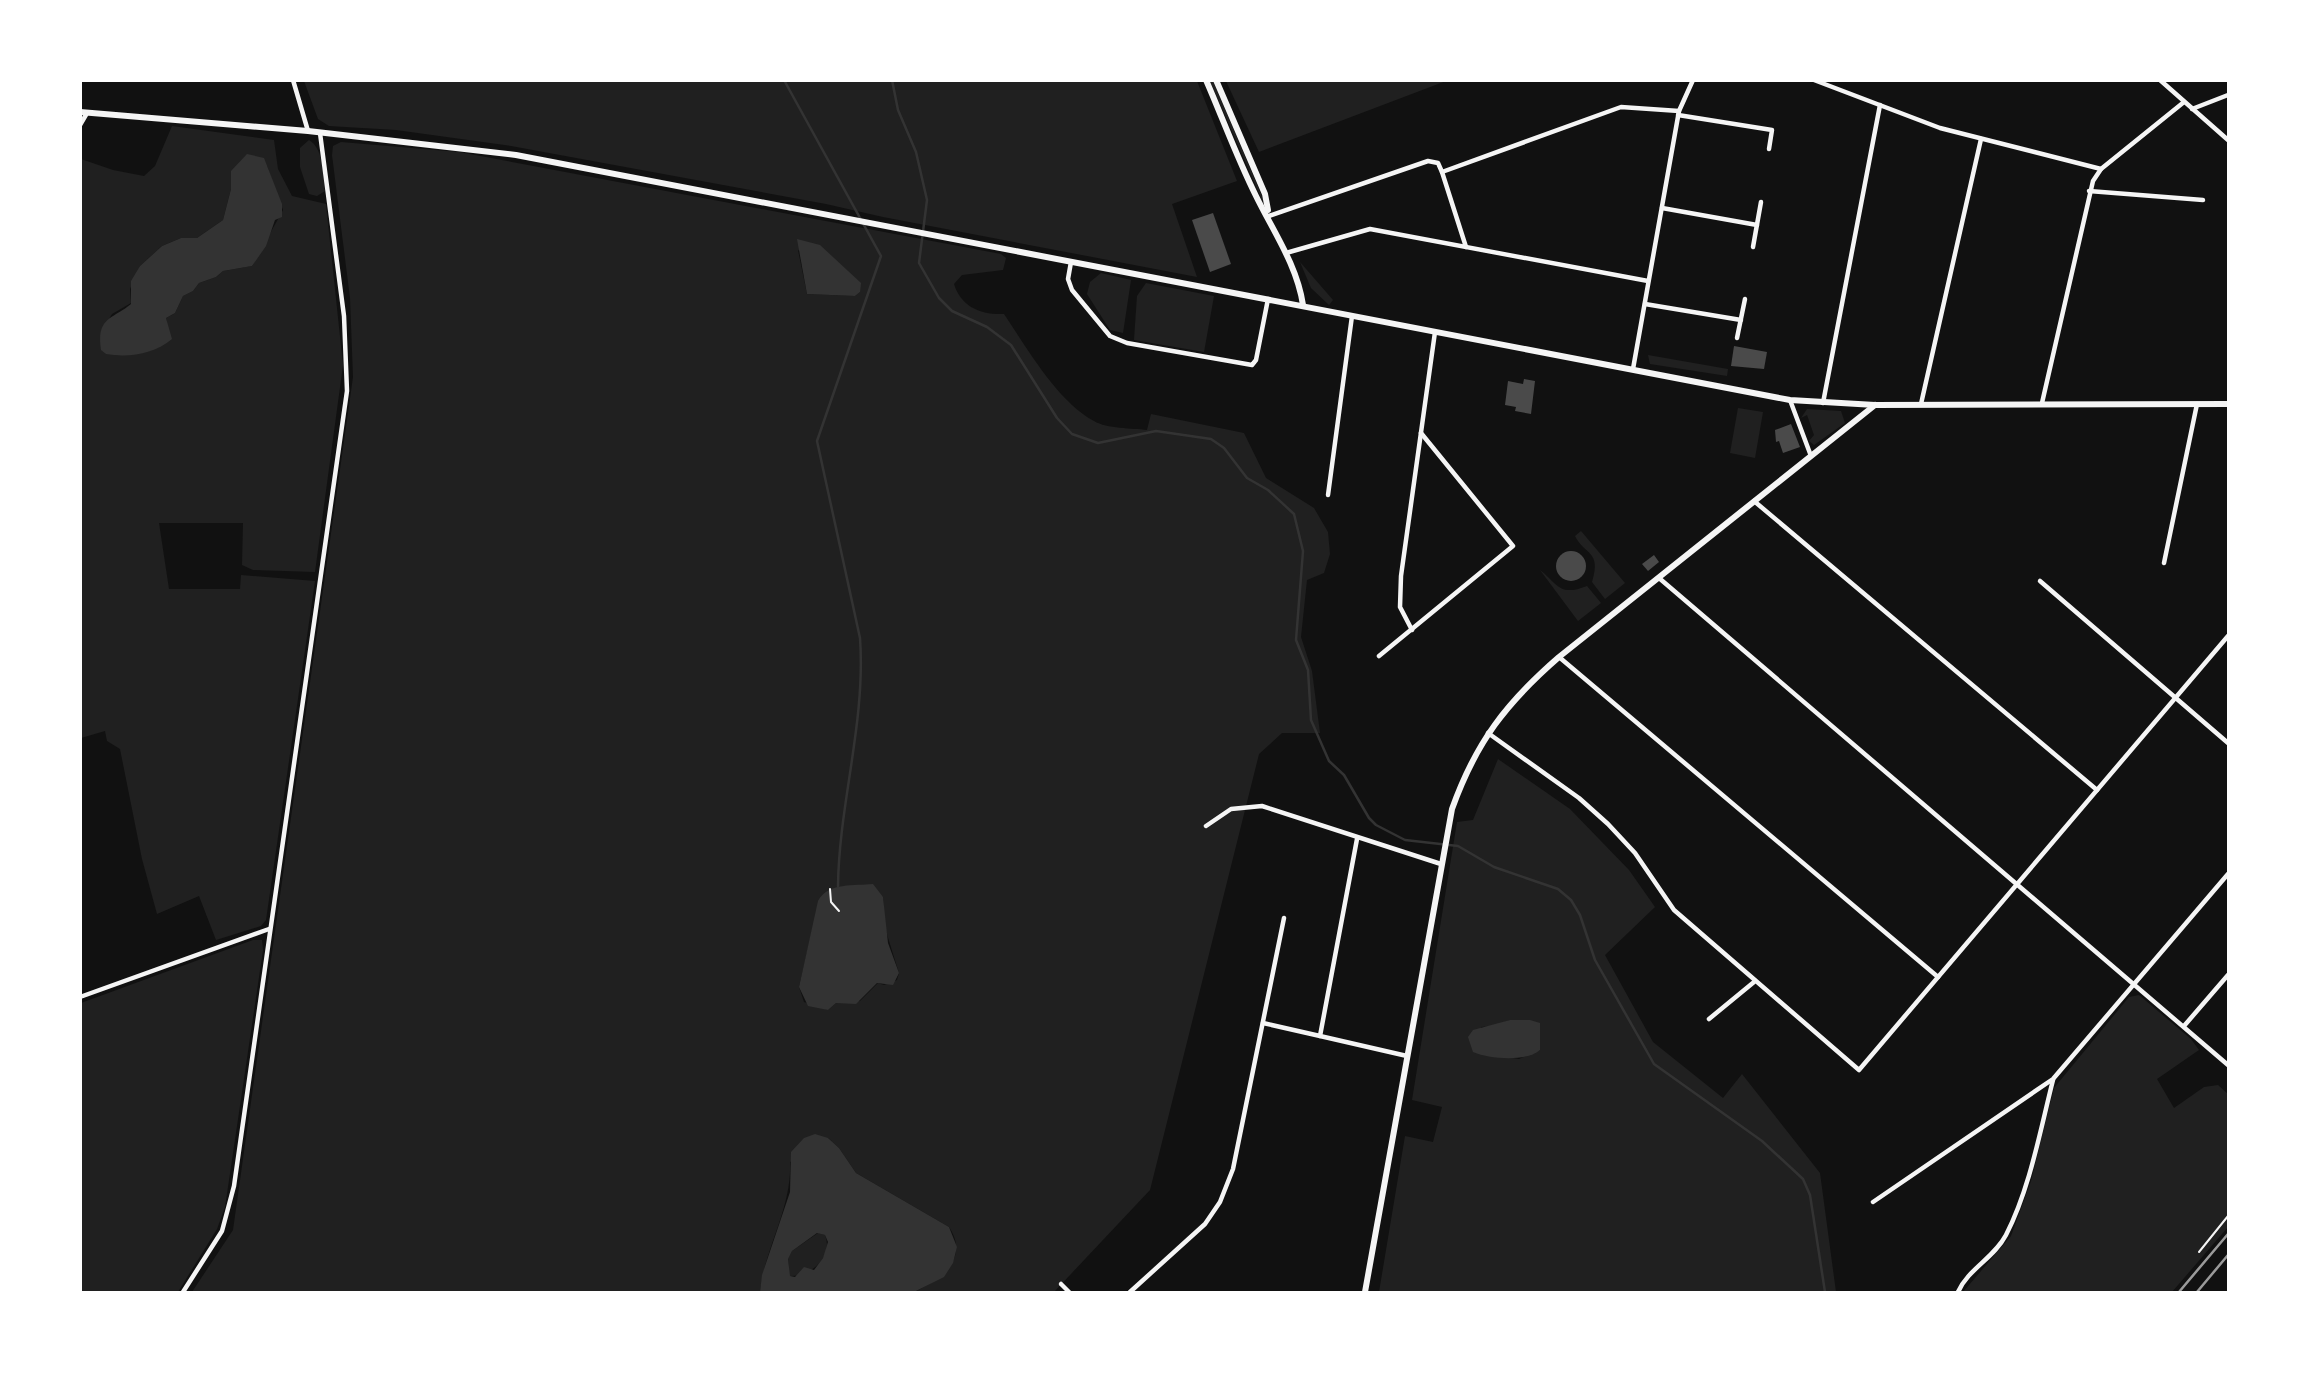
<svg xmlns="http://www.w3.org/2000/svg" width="2309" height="1373" viewBox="0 0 2309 1373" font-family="'Archivo Narrow',sans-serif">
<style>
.green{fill:#202020;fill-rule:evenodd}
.water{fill:#333;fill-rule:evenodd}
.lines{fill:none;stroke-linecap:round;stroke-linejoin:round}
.stream{stroke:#333;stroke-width:2.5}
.building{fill:#4a4a4a}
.path{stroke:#f5f5f5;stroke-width:2}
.minor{stroke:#f5f5f5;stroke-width:4.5}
.tertiary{stroke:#f5f5f5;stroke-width:6}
.rail{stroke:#9a9a9a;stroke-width:2.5}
</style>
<rect width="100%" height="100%" fill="#111"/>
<g class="green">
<path d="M304 81H1197L1237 181 1172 204 1197 277 883 217 826 204 511 146 396 130 329 126 318 119Z"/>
<path d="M1210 81H1213L1264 201 1262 200Z"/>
<path d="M1226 81H1446L1259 152Z"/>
<path d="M172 126 274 140 278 169 292 196 326 204 343 365 315 572 253 570 242 565 243 523H159L169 589H240L241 575 315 581 266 920 261 926 216 940 199 896 157 914 142 859 120 749 107 741 105 731 81 738V159L113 170 144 176 155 166ZM267 166 283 210 252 266 223 271 216 277 199 283 193 291 183 296 175 313 166 318 168 329 150 351 106 354 101 332 112 314 131 303 130 289 140 266 162 246 181 238H197L223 220 231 189V171Z"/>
<path d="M309 140C324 149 323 175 325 191L317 196 309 194 300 167V148Z"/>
<path d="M341 142 459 152 1001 254 1006 258 1003 270 962 275 954 284C961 307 981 315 1004 314 1027 348 1057 401 1094 421 1107 429 1132 428 1147 430L1151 414 1244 433 1266 478 1314 508 1328 532 1330 554 1324 573 1307 580 1301 637 1312 671 1320 733H1282L1259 754 1150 1190 1054 1292H914C941 1280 970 1258 949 1227L856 1173 839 1148 828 1138 790 1162C792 1208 765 1247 760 1292H192L233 1230 353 377 350 298 332 155 333 146ZM798 250 860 292 855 296 807 294ZM865 885 883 897 885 928 899 973 897 980 884 985 878 983 860 1001 836 1003 828 1010 804 1002 799 987 812 931 859 886Z"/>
<path d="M1300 262 1333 300 1329 305 1311 288Z"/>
<path d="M1101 273 1131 280 1123 333 1110 330 1087 294 1090 282Z"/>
<path d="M1146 283 1214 296 1204 352 1134 340 1137 296Z"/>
<path d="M1648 355 1728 369 1727 376 1650 364Z"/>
<path d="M1738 408 1763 412 1755 458 1730 453Z"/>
<path d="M1807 409 1841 411 1845 423 1814 445 1809 441 1814 435 1807 415 1801 418Z"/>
<path d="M1581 531 1625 583 1605 599 1592 582C1602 550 1584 555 1575 536Z"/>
<path d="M1540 570C1558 584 1559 597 1587 586L1601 603 1578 621Z"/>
<path d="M1498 759 1570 809 1629 870 1655 907 1605 955 1653 1042 1723 1098 1742 1074 1820 1173 1836 1292H1379L1405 1136 1433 1142 1442 1107 1412 1100 1457 822 1473 820ZM1510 1020H1530L1539 1035 1540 1050 1519 1059 1502 1056 1481 1027 1493 1026Z"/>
<path d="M253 940H262L263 950 225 1207 217 1229 178 1292H81V1003Z"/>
<path d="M2139 995 2191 1039 2199 1050 2157 1079 2174 1108 2204 1087 2218 1085 2228 1094V1227L2172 1292H1963L2011 1236 2031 1181 2054 1088 2129 997Z"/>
<path d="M818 1233 825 1235C834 1258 809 1277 789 1276L788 1258 792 1251Z"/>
</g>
<g class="water">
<path d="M247 154 264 158 282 204V217L275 220 266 246 252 266 223 271 216 277 199 283 193 291 183 296 175 313 166 318 172 339C154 354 129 358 106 354L101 350C96 317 113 319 131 304V281L140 266 162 246 181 238H197L223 220 231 189V171Z"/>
<path d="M797 239 820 245 861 283 860 292 855 296 807 294Z"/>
<path d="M873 884 883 897 888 943 899 973 893 985 877 983 856 1004 836 1003 828 1010 808 1006 799 987 818 901C828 882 855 886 873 884Z"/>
<path d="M1510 1020H1530L1540 1023V1050C1527 1062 1489 1059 1473 1052L1468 1037 1473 1030Z"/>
<path d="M815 1134 828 1138 839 1148 856 1173 949 1227 957 1247 953 1263 944 1277 914 1292H760L762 1275 790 1192 791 1152 804 1138ZM817 1233 825 1235 828 1242 823 1258 814 1270 804 1267 795 1277 790 1276 788 1259 792 1251Z"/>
</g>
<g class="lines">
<g class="stream">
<path d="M784 80 881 256 817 441 860 638C866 722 839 803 838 886"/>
<path d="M892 80 898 110 916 152 927 200 919 263 939 298 952 311 987 327 1011 345 1057 418 1072 434 1098 443 1156 431 1211 439 1224 448 1247 478 1268 490 1294 514 1303 551 1296 640 1308 670 1311 720 1329 761 1344 775 1369 818 1376 825 1405 840 1458 846 1494 867 1558 889 1571 900 1580 915 1595 960 1654 1064 1762 1141 1803 1179 1810 1195 1825 1292"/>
</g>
</g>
<g class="building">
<path d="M1213 213 1231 264 1210 272 1192 220Z"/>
<path d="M1734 346 1767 352 1764 369 1731 366Z"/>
<path d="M1524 379 1535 381 1531 414 1515 411 1516 407 1505 405 1508 381 1523 384Z"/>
<path d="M1791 424 1800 447 1783 453 1779 441 1776 442 1775 430Z"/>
<circle cx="1571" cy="566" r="15"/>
<path d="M1654 555 1659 562 1648 571 1642 564Z"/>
</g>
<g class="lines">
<g class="path">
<path d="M830 889 831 902 839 911"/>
<path d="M2199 1252 2228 1216"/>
</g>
<g class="minor">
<path d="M293 80 308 131"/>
<path d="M1814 80 1940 128 2101 169"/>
<path d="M2160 80 2228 140"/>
<path d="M2192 109 2228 95"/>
<path d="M1678 115 1772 130 1769 149"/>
<path d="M80 125 87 113"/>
<path d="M1442 172 1466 247"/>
<path d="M2089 191 2203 200"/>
<path d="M1662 208 1757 225"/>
<path d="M1269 216 1428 161 1438 163 1442 172 1621 107 1679 111"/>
<path d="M1753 247 1761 202"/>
<path d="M1286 253 1370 229 1648 281"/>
<path d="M1071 262 1068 279 1072 290 1110 336 1127 343 1252 365 1256 360 1268 299"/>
<path d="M1645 304 1741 320"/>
<path d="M1737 338 1745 299"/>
<path d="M1633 369 1679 111 1693 80"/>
<path d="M1790 400 1811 456"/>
<path d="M1823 403 1880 105"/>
<path d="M2042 403 2093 181 2101 169 2184 102"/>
<path d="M1921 404 1981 139"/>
<path d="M1328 495 1352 316"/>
<path d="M1754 501 2097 790"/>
<path d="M2164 563 2197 404"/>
<path d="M1659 578 2228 1065"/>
<path d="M2040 581 2228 743"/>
<path d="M1412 630 1400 607 1401 576 1435 332"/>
<path d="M1379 656 1513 546 1421 433"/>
<path d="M1559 657 1938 977"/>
<path d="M1488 733 1579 798 1608 824 1635 853 1674 910 1859 1070 2228 636"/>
<path d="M1206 826 1231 809 1262 806 1441 864"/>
<path d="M1357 839 1320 1036 1407 1056"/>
<path d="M80 997 269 929"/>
<path d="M1709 1019 1754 982"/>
<path d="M1263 1023 1320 1036"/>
<path d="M2184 1026 2228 975"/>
<path d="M1873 1202 2053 1079 2228 874"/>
<path d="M1061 1284 1069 1292"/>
<path d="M183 1292 222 1231 234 1186 347 391 344 316 320 133"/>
<path d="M1130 1292 1205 1224 1220 1202 1233 1169 1284 918"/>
<path d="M1958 1292C1968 1269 1994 1258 2006 1235 2030 1188 2040 1131 2053 1080"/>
</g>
<g class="tertiary">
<path d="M1206 80C1223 119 1237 158 1256 196 1273 231 1297 265 1303 305"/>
<path d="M1216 80 1265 194 1268 210"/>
<path d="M80 112 308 131 516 155 1790 400 1875 405 2228 404"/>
<path d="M1365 1292 1452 809C1476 742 1506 703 1559 657L1875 405"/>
</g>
<g class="rail">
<path d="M2179 1292 2228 1234"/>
<path d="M2197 1292 2228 1255"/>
</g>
</g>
<rect width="2309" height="1373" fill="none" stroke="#ffffff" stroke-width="164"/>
</svg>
